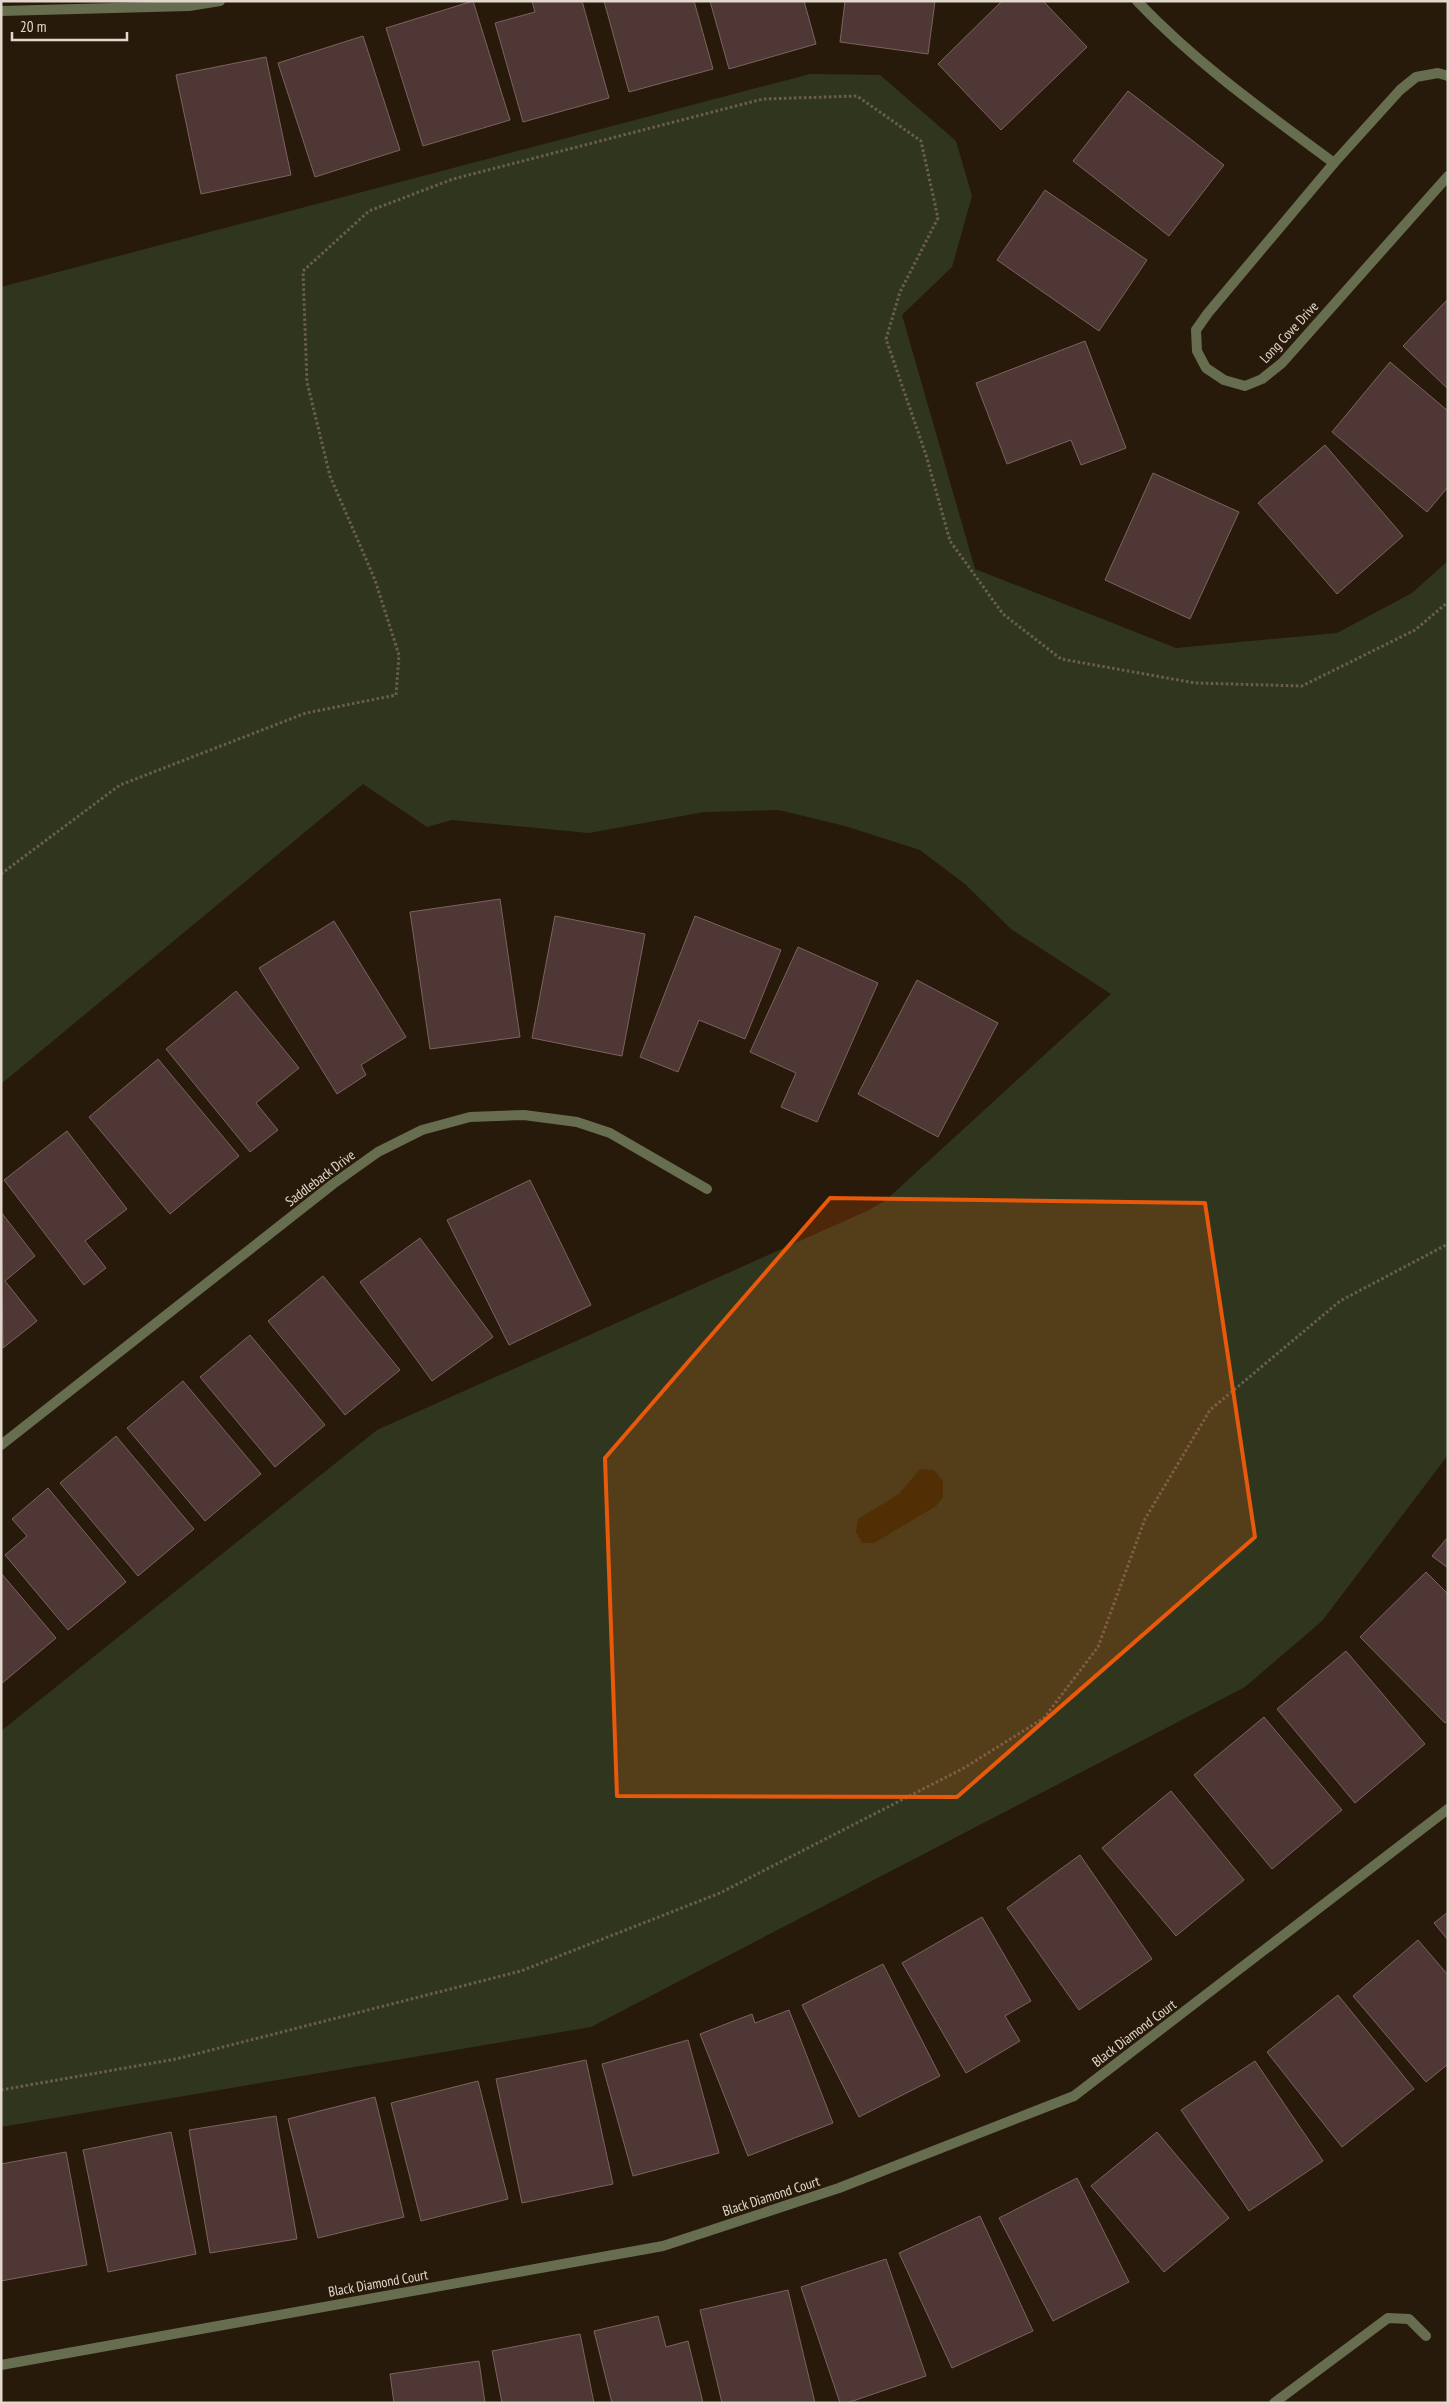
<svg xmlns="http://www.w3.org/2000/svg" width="1449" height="2404" viewBox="0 0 1449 2404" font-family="'PT Sans Narrow',sans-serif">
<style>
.green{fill:#30361d}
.sand{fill:#2c2403}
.building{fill:#4f3735;stroke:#7d625f}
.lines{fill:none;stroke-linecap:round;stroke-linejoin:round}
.path{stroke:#6b5e50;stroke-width:3;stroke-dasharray:2.5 2.5;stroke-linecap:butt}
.service{stroke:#676e50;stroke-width:10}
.minor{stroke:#676e50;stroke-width:10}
.marked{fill:#e8590c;fill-opacity:0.2;stroke:#e8590c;stroke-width:4;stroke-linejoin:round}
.labels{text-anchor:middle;stroke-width:4;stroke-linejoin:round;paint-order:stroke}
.street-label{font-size:14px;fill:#e2d8ce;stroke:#281a0a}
</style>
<rect width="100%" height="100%" fill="#281a0a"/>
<path class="green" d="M810 74 880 75 956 141 972 196 952 267 902 315 975 569 1176 648 1337 633 1412 593 1448 561V1455L1322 1621 1245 1687 591 2027 1 2127V1731L377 1430 869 1210 886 1200 1111 994 1011 929 965 884 920 850 845 826 779 810 704 812 589 833 452 820 427 827 363 784 1 1084V287Z"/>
<path class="sand" d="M920 1469 934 1470 943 1481V1497L936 1506 874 1543H862L856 1532 858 1519 899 1494Z"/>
<g class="building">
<path d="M473 1 510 120 423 146 386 28Z"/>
<path d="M532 1H582L609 98 523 122 495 23 535 12Z"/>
<path d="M604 1H694L713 69 629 92Z"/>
<path d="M710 1H804L816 44 729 69Z"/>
<path d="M845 1H935L928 54 840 42Z"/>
<path d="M1002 1H1043L1087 47 1001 130 938 64Z"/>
<path d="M363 36 400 150 315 177 278 63Z"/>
<path d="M266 57 291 175 201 194 176 75Z"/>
<path d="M1128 91 1224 165 1169 236 1073 161Z"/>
<path d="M1045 190 1147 260 1099 331 997 260Z"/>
<path d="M1448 299V389L1403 346Z"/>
<path d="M1085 341 1126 448 1081 465 1071 440 1007 464 976 383Z"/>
<path d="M1390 362 1448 411V487L1427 512 1332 432Z"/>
<path d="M1325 445 1403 536 1337 594 1258 503Z"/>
<path d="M1153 473 1239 512 1190 619 1105 580Z"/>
<path d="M500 899 520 1037 430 1049 410 912Z"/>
<path d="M555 916 645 934 622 1056 532 1038Z"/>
<path d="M695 916 781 950 745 1039 699 1020 678 1072 640 1057Z"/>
<path d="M334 921 406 1037 361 1065 366 1075 337 1094 259 968Z"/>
<path d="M798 947 878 983 817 1122 781 1107 796 1073 750 1052Z"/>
<path d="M917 980 998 1023 938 1137 858 1094Z"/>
<path d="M236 991 299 1068 256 1103 278 1130 250 1152 166 1049Z"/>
<path d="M158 1059 239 1156 170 1214 89 1117Z"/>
<path d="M67 1131 127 1209 85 1241 106 1268 84 1285 4 1180Z"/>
<path d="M530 1180 591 1305 509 1345 447 1220Z"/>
<path d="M1 1212 35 1256 5 1281 37 1321 3 1348Z"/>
<path d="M420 1238 493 1337 432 1381 360 1282Z"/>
<path d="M323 1276 400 1370 345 1415 268 1321Z"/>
<path d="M250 1335 325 1425 275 1467 200 1377Z"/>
<path d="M183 1381 261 1474 205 1521 127 1428Z"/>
<path d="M116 1436 194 1529 138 1576 60 1483Z"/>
<path d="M48 1488 126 1582 68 1630 5 1555 27 1536 12 1519Z"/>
<path d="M1448 1537V1568L1432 1556Z"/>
<path d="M1426 1572 1448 1594V1721L1445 1723 1360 1637Z"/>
<path d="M1 1573 56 1638 1 1684Z"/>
<path d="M1346 1651 1425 1744 1355 1803 1277 1709Z"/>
<path d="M1264 1717 1342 1810 1272 1869 1194 1775Z"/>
<path d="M1171 1791 1244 1880 1176 1936 1102 1848Z"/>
<path d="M1080 1855 1152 1959 1079 2010 1007 1908Z"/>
<path d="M1448 1912V1940L1434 1923Z"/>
<path d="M982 1917 1031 2001 1005 2016 1020 2041 966 2073 902 1963Z"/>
<path d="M1418 1940 1448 1975V2064L1426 2082 1353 1996Z"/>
<path d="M883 1964 940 2076 859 2117 802 2005Z"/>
<path d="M1338 1995 1414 2089 1342 2147 1267 2052Z"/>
<path d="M789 2010 833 2123 748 2156 700 2034 752 2014 755 2023Z"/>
<path d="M688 2040 719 2153 633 2176 602 2064Z"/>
<path d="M586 2060 613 2184 522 2203 496 2079Z"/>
<path d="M1255 2061 1323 2161 1249 2211 1181 2110Z"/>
<path d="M478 2081 508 2199 421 2221 391 2103Z"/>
<path d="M375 2097 404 2217 318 2238 288 2119Z"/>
<path d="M276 2116 297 2239 210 2253 189 2130Z"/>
<path d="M171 2132 196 2254 108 2272 83 2150Z"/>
<path d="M1157 2132 1229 2218 1164 2272 1091 2186Z"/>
<path d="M66 2152 87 2265 1 2281V2164Z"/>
<path d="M1077 2178 1129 2282 1053 2321 999 2218Z"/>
<path d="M980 2216 1033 2331 952 2368 899 2253Z"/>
<path d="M886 2259 926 2376 847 2403H840L801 2287Z"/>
<path d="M788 2290 815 2403H722L700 2310Z"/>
<path d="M658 2316 666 2347 688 2341 703 2403H612L594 2331Z"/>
<path d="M580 2334 594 2403H502L492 2351Z"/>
<path d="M479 2361 485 2403H394L390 2374Z"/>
</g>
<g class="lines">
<g class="path">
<path d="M1 874 120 785 306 713 396 695 399 655 375 580 330 476 307 382 303 271 369 211 453 179 763 99 857 96 921 141 938 218 900 292 886 339 926 455 950 541 1003 614 1061 659 1195 683 1302 686 1415 630 1448 602"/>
<path d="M1 2090 176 2059 521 1971 720 1893 964 1768 1044 1718 1098 1647 1145 1519 1210 1410 1340 1301 1448 1244"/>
</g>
<path class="service" d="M1274 2403 1388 2318 1409 2319 1426 2336"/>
<g class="minor">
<path d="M1137 1C1197 64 1265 112 1334 163"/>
<path d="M1 11 189 6 220 1"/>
<path d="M1448 76 1438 73 1416 77 1400 90 1334 163 1208 313 1196 330 1197 351 1206 368 1224 380 1245 386 1262 379 1282 363 1448 176"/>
<path d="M1 1445 333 1184 378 1152 422 1130 470 1117 524 1115 577 1122 610 1133 707 1189"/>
<path d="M1 2365 663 2246 839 2188 1074 2096 1448 1809"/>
</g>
</g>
<path class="marked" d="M830 1198 1205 1203 1255 1537 957 1797 617 1796 605 1458Z"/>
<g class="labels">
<g class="street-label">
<text transform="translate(1289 332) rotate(-47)" y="5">Long Cove Drive</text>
<text transform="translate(320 1178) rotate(-37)" y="5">Saddleback Drive</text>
<text transform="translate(1134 2033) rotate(-37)" y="5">Black Diamond Court</text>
<text transform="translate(771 2196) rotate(-18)" y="5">Black Diamond Court</text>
<text transform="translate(378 2283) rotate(-10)" y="5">Black Diamond Court</text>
</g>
</g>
<rect width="1449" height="2404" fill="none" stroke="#e2d8ce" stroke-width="5"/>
<path d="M12 32v8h115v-8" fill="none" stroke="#e2d8ce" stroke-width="2.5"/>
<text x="20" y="32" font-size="15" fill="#e2d8ce" stroke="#281a0a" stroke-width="4" paint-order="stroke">20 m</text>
</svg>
